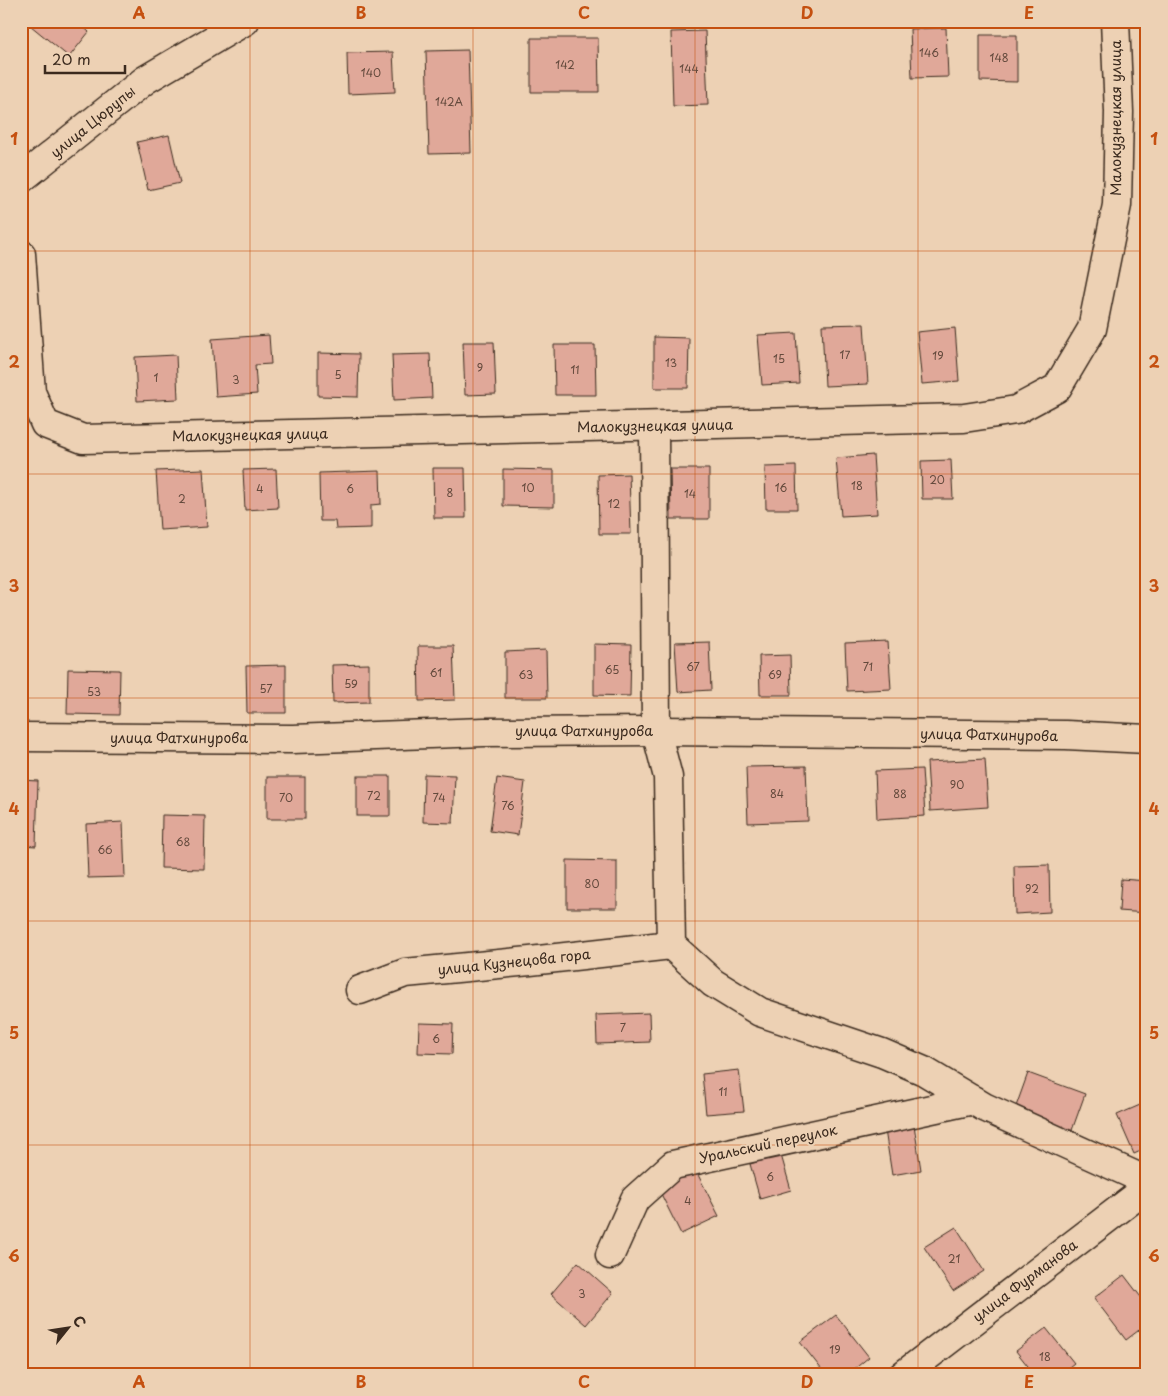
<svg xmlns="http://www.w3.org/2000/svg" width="1168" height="1396" viewBox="0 0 1168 1396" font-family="'Playpen Sans',sans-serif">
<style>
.building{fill:#e0a899;stroke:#3b2a1e}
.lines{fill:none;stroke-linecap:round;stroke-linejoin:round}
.minor-casing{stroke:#3b2a1e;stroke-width:31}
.tertiary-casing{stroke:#3b2a1e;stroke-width:31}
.minor{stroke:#edd1b4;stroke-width:28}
.tertiary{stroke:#edd1b4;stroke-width:28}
.grid{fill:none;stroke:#c55010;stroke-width:1;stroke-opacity:0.55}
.labels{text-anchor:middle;stroke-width:4;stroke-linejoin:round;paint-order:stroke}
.number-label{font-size:11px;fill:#644a3d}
.street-label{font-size:14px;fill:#3b2a1e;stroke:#edd1b4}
.neatline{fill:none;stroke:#c55010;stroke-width:2}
.grid-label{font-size:16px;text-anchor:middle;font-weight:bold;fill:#c55010}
</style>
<rect width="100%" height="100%" fill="#edd1b4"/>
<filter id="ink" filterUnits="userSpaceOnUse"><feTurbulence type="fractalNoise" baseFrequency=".02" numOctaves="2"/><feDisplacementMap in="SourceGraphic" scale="10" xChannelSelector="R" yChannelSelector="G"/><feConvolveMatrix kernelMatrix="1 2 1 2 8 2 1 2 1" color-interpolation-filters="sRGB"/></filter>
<g filter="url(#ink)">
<g class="building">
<path d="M25 21H77L89 32 69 57Z"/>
<path d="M946 28 948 77 912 78 910 29Z"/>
<path d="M705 31 708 105 673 106 671 32Z"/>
<path d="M980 35H1017V82L980 81Z"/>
<path d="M531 38H598L599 92H531Z"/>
<path d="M468 50 471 153 429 154 426 51Z"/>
<path d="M393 52 395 92 348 94 347 53Z"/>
<path d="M169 135 180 183 148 190 137 142Z"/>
<path d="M864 324 868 384 825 386 822 325Z"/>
<path d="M955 328 959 381 922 384 917 332Z"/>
<path d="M796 333 799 383 762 385 758 335Z"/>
<path d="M269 335 271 364 255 365 257 394 216 397 212 339Z"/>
<path d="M654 337 689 338 688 388H654Z"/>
<path d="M463 342H494L496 394 465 395Z"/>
<path d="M554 345H595L596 395H555Z"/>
<path d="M318 353 359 354 358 397 318 396Z"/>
<path d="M430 354 432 398 394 400 392 355Z"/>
<path d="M176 355 178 399 137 401 135 357Z"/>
<path d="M873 455 877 514 841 516 836 458Z"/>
<path d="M951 460 953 499H922L921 461Z"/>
<path d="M796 466 797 509H766L765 467Z"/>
<path d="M433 468H465L466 518H434Z"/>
<path d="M203 469 207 527 160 530 156 471Z"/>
<path d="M276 469 278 508 245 510 243 470Z"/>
<path d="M503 469 554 470V507L503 506Z"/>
<path d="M670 469H709V519H671Z"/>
<path d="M380 471 381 504 371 505V528L336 529 335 521H320L319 473Z"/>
<path d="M629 474 631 534H599L598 475Z"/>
<path d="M709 642 711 690 678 692 675 643Z"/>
<path d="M888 642 891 689 847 691 845 644Z"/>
<path d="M594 644 631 645 630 696 594 695Z"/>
<path d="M418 646H453L455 700 419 701Z"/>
<path d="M546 650 547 698H505V652Z"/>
<path d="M790 655 791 695H760L759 656Z"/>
<path d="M369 664V702L333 703 332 665Z"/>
<path d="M286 665V713H247L246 666Z"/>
<path d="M68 669 120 670 119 715 67 714Z"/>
<path d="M985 759 988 807 930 811 927 762Z"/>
<path d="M806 766 808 821 748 823 746 767Z"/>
<path d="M922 769 925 816 877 819 875 771Z"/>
<path d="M424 774 455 775 453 823 423 822Z"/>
<rect x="357" y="776" width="33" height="40"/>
<rect x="267" y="777" width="38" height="42"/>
<path d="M497 778 525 782 518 835 490 831Z"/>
<path d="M21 780 38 781 36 846 21 845Z"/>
<path d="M162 815 205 816 204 869 161 868Z"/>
<path d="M123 822 125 877 88 878 86 824Z"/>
<path d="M567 860 617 861V908H567Z"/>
<path d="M1049 865 1050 912 1015 914 1014 866Z"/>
<path d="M1121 879 1147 881V913L1119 911Z"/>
<path d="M649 1013 650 1042 597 1044 596 1015Z"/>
<path d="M419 1023 453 1024 452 1054 418 1053Z"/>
<path d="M739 1070 744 1111 706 1114 702 1074Z"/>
<path d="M1028 1073 1085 1094 1071 1133 1014 1112Z"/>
<path d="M1147 1102V1148L1134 1154 1117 1115Z"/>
<path d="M914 1125 921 1170 892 1175 885 1130Z"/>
<path d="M781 1155 791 1190 760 1199 750 1164Z"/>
<path d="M694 1167 719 1216 681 1234 657 1186Z"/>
<path d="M956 1227 984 1271 953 1291 924 1247Z"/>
<path d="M578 1262 613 1293 586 1325 551 1294Z"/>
<path d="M1124 1275 1147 1305V1324L1126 1340 1094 1298Z"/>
<path d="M836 1315 869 1357 847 1375H826L800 1342Z"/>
<path d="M1046 1328 1074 1363 1059 1375H1035L1016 1351Z"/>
</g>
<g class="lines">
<defs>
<g id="minor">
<path d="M21 254 31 392 45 424 83 439 964 418 1016 410 1057 388 1092 329 1117 205 1119 112 1115 21"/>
<path d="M654 426 656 731 668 777 671 945 713 983 760 1012 882 1053 924 1071 984 1107 1147 1181"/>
<path d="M21 737 293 739 484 732 656 731 1066 735 1147 739"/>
<path d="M360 990 405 973 530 961 671 945"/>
<path d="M610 1255 635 1199 673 1165 973 1100"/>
<path d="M903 1375 1147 1188"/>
</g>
<path id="tertiary" d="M21 179 145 80 245 21"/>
</defs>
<use href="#minor" class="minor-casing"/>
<use href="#tertiary" class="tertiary-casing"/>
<use href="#minor" class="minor"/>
<use href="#tertiary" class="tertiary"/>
</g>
</g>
<path class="grid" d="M250 21V1375M473 21V1375M695 21V1375M918 21V1375M21 251H1147M21 474H1147M21 698H1147M21 921H1147M21 1145H1147"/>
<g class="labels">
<g class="number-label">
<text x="929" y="57">146</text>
<text x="999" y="62">148</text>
<text x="565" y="69">142</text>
<text x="689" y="73">144</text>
<text x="371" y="77">140</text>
<text x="449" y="106">142А</text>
<text x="845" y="359">17</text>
<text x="938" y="360">19</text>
<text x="779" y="363">15</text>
<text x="671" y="367">13</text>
<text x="480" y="372">9</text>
<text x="575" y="374">11</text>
<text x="338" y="379">5</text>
<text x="156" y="382">1</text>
<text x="236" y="384">3</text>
<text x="937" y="484">20</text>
<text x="857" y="490">18</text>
<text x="528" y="492">10</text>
<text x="781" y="492">16</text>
<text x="260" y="493">4</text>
<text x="350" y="493">6</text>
<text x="450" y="497">8</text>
<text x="690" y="498">14</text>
<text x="182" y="503">2</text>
<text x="614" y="508">12</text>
<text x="693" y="671">67</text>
<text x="868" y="671">71</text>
<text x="612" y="674">65</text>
<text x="436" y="677">61</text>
<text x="526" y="679">63</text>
<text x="775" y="679">69</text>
<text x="351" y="688">59</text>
<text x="266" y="693">57</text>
<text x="94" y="696">53</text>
<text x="957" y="789">90</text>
<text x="777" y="798">84</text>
<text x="900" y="798">88</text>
<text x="374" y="800">72</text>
<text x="286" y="802">70</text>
<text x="439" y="802">74</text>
<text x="508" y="810">76</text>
<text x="183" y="846">68</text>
<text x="105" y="854">66</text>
<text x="592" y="888">80</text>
<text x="1032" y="893">92</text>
<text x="623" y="1032">7</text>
<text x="436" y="1043">6</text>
<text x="723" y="1096">11</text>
<text x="770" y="1181">6</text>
<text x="688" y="1205">4</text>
<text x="954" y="1263">21</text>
<text x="582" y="1298">3</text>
<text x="835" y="1354">19</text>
<text x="1045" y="1361">18</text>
</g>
<g class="street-label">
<text transform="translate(1116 118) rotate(-90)" y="5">Малокузнецкая улица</text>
<text transform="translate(93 122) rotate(-39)" y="5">улица Цюрупы</text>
<text transform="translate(655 426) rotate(-1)" y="5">Малокузнецкая улица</text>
<text transform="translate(250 435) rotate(-1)" y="5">Малокузнецкая улица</text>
<text x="584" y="736">улица Фатхинурова</text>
<text transform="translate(989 735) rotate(1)" y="5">улица Фатхинурова</text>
<text x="179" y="743">улица Фатхинурова</text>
<text transform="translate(514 962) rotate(-6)" y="5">улица Кузнецова гора</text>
<text transform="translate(768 1144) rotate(-12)" y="5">Уральский переулок</text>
<text transform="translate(1025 1281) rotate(-37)" y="5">улица Фурманова</text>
</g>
</g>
<rect width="1168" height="1396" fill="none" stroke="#edd1b4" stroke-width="55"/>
<g transform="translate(68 1328) rotate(60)" stroke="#edd1b4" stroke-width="4" paint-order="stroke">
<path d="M0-4L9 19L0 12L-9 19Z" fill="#3b2a1e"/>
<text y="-8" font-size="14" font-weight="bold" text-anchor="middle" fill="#3b2a1e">С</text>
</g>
<path d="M45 65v8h80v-8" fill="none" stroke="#3b2a1e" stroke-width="2.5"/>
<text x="52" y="65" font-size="15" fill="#3b2a1e" stroke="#edd1b4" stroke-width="4" paint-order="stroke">20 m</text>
<rect x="28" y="28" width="1112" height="1340" class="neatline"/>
<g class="grid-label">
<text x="139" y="19">A</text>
<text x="361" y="19">B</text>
<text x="584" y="19">C</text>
<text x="807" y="19">D</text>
<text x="1029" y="19">E</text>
<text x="14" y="145">1</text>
<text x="1154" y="145">1</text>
<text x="14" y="368">2</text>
<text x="1154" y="368">2</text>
<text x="14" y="592">3</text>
<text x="1154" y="592">3</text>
<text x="14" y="815">4</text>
<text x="1154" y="815">4</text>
<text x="14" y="1039">5</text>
<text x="1154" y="1039">5</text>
<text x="14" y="1262">6</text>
<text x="1154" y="1262">6</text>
<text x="139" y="1388">A</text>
<text x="361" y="1388">B</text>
<text x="584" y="1388">C</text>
<text x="807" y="1388">D</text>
<text x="1029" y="1388">E</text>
</g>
</svg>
